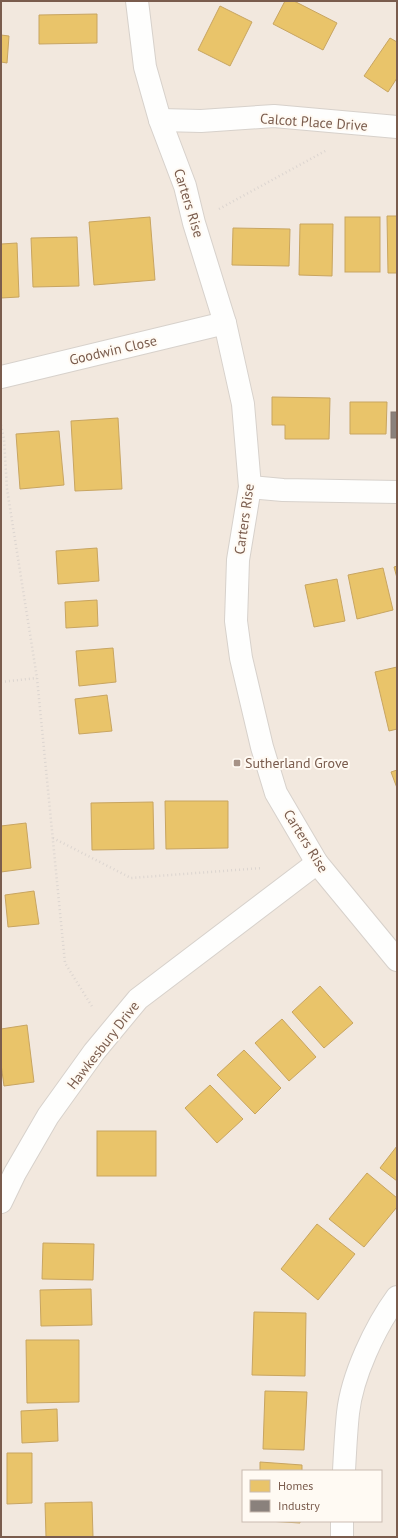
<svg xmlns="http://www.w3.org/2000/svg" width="398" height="1538" viewBox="0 0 398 1538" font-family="'PT Sans',sans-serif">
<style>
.residential{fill:#f2e8de;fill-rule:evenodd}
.homes{fill:#e9c46a;stroke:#c8a561}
.industry{fill:#8a817c;stroke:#85766e}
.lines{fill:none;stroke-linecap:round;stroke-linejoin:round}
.street-casing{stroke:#d7d1cb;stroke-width:24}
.path{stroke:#dcd5d0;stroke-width:2.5;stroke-dasharray:1 3;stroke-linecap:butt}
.street{stroke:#fefefd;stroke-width:22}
.poi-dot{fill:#a69286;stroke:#fffaf3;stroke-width:1.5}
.labels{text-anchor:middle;stroke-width:4;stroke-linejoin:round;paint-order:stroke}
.street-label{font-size:14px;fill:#7a5c4d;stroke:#fffaf3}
.poi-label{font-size:14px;fill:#7a5c4d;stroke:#fffaf3;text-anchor:start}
</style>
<rect width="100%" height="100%" fill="#f9f5f0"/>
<path class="residential" d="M1 1H397V1537H1ZM243 1471H381V1521H243Z"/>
<g class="homes">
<path d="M285 1H294L337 23 323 50 273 24Z"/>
<path d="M220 6 252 22 230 66 198 50Z"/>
<path d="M97 14V43L39 44V15Z"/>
<path d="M1 35 9 36 7 63 1 62Z"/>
<path d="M390 38 397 42V78L388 92 364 76Z"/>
<path d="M387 216H397V273H388Z"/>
<path d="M150 217 155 280 94 285 89 222Z"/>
<rect x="345" y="217" width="35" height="55"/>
<path d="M300 224H333L332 276 299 275Z"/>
<path d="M233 228 290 229 289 266 232 265Z"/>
<path d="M77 237 79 286 33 287 31 238Z"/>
<path d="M17 243 19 297 1 298V244Z"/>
<path d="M272 397 330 398 329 439H285V425H272Z"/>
<path d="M350 402H387L386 434H350Z"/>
<path d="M118 418 122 489 75 491 71 421Z"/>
<path d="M59 431 64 485 20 489 16 434Z"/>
<path d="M97 548 99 581 58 584 56 551Z"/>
<path d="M397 566V578L394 567Z"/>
<path d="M383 568 393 610 357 619 348 575Z"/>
<path d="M337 579 345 621 314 627 305 585Z"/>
<path d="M97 600 98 626 66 628 65 602Z"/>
<path d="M113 648 116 682 79 686 76 651Z"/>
<path d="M397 667V729L389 731 375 672Z"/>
<path d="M107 695 112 731 79 734 75 699Z"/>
<path d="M397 770V788L391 772Z"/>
<path d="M165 801H228V848L166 849Z"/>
<path d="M153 802 154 849 92 850 91 803Z"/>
<path d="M26 823 31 868 1 872V826Z"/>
<path d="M34 891 39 924 8 927 5 895Z"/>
<path d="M320 986 353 1023 324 1048 292 1012Z"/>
<path d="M282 1019 316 1057 289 1081 255 1043Z"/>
<path d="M27 1025 34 1082 4 1086 1 1064V1029Z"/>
<path d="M244 1050 281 1088 255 1114 217 1075Z"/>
<path d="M210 1085 243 1119 217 1143 185 1108Z"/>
<rect x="97" y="1131" width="59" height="45"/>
<path d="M397 1146V1181L380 1168Z"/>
<path d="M367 1173 397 1198V1207L364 1247 329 1219Z"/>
<path d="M317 1224 355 1254 318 1300 281 1269Z"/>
<path d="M43 1243 94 1244 93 1280 42 1279Z"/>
<path d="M91 1289 92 1325 41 1326 40 1290Z"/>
<path d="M254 1312 306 1313 305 1376 252 1375Z"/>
<path d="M26 1340H79V1402L27 1403Z"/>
<path d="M265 1391 307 1392 304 1450 263 1449Z"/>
<path d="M57 1409 58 1441 22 1443 21 1411Z"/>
<path d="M7 1453H32V1503L7 1504Z"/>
<path d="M260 1462 302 1465V1471H260Z"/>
<path d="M92 1502 93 1537H46L45 1503Z"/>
<path d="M268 1521H300V1523Z"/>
</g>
<rect class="industry" x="391" y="412" width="6" height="26"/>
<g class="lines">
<defs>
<g id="street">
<path d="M137 1 145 67 160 120 185 186 194 223 225 323 243 404 250 487 238 560 236 621 241 658 262 747 276 793 317 863 397 960"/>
<path d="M160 120 201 121 274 116 397 127"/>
<path d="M1 377 225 323"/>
<path d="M250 487 283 490 397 492"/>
<path d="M1 1202 15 1173 48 1116 94 1052 138 999 317 863"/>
<path d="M344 1471C345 1452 346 1432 348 1413 352 1376 375 1327 397 1297"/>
<path d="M342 1537V1521"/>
</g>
</defs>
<use href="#street" class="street-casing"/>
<g class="path">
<path d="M219 209 327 150"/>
<path d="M1 425 4 439 7 489 37 678 65 963 93 1008"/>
<path d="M1 682 37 678"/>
<path d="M53 838 131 878 262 868"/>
</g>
<use href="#street" class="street"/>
</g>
<rect class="poi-dot" x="233" y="759" width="8" height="8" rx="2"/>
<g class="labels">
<g class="street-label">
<text transform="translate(314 122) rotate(4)" y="5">Calcot Place Drive</text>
<text transform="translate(189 203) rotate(73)" y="5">Carters Rise</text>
<text transform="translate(113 350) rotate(-13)" y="5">Goodwin Close</text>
<text transform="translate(244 519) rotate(-82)" y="5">Carters Rise</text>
<text transform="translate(306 841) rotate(58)" y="5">Carters Rise</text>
<text transform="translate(103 1045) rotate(-52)" y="5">Hawkesbury Drive</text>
</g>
<g class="poi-label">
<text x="245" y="768">Sutherland Grove</text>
</g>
</g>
<rect width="398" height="1538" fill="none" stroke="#7a5c4d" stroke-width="4"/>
<rect x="242" y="1470" width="140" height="52" fill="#fffaf3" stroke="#cabbb1"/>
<rect x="250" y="1480" width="20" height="12" fill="#e9c46a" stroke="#cabbb1"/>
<text x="278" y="1490" font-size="12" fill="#7a5c4d">Homes</text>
<rect x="250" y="1500" width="20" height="12" fill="#8a817c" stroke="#cabbb1"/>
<text x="278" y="1510" font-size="12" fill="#7a5c4d">Industry</text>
</svg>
